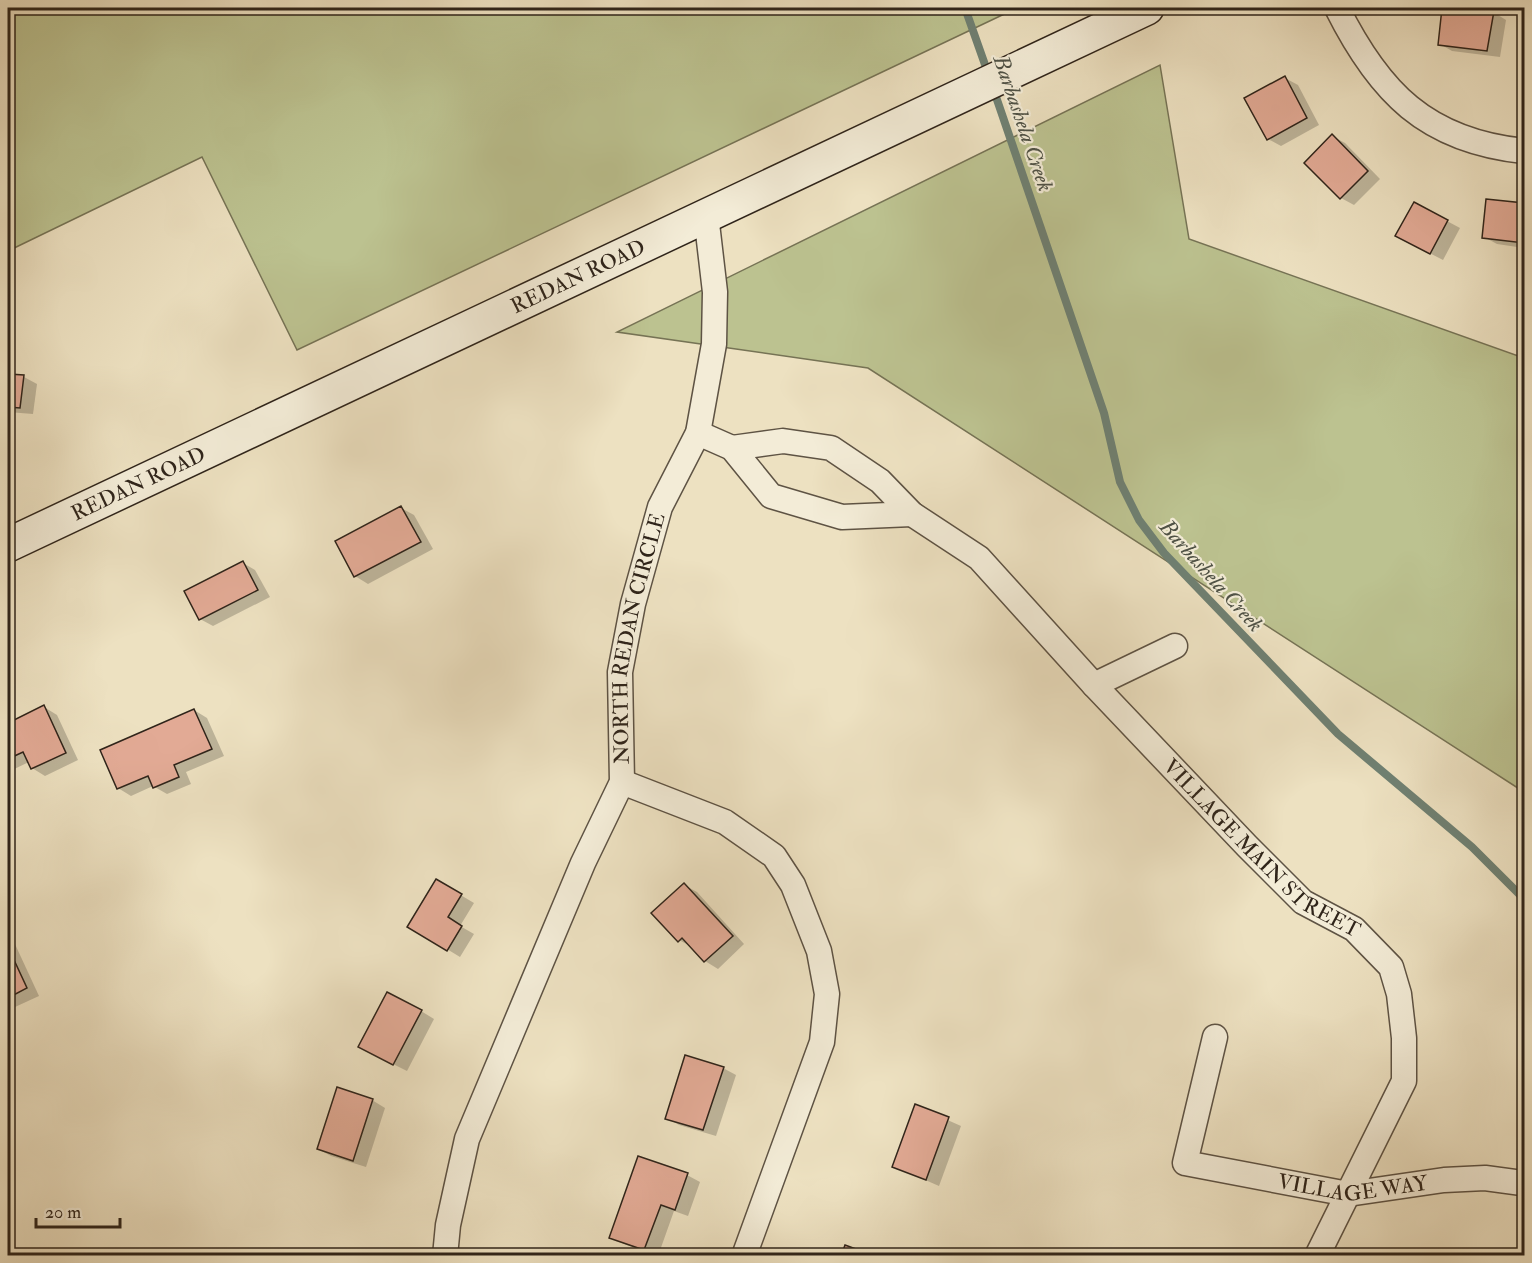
<svg xmlns="http://www.w3.org/2000/svg" width="1532" height="1263" viewBox="0 0 1532 1263" font-family="'IM FELL Double Pica',serif">
<style>
.green{fill:#bcc290;stroke:#767355;stroke-width:1.5}
.shadow{fill:#0003}
.lines{fill:none;stroke-linecap:round;stroke-linejoin:round}
.stream{stroke:#6f8072;stroke-width:8}
.building{fill:#e2aa95;stroke:#2f241a;stroke-width:1.5}
.street-casing{stroke:#5e5344;stroke-width:27}
.secondary-casing{stroke:#2f241a;stroke-width:36}
.street{stroke:#f3ecd7;stroke-width:24}
.secondary{stroke:#f3ecd7;stroke-width:33}
.labels{text-anchor:middle;stroke-width:4.5;stroke-linejoin:round;paint-order:stroke}
.street-label{font-size:21px;fill:#2f241a;stroke:#f3ecd7}
.water-label{font-size:22px;font-style:italic;fill:#4f5246;stroke:#f3ecd7}
</style>
<rect width="100%" height="100%" fill="#ede1c1"/>
<filter id="stains"><feTurbulence type="fractalNoise" baseFrequency=".00333" numOctaves="4"/><feColorMatrix values="0 0 0 0 .2 0 0 0 0 .09 0 0 0 0 .02 0 0 0 .5 -.17"/></filter>
<radialGradient id="worn" r=".72"><stop offset=".6" stop-color="#630" stop-opacity="0"/><stop offset="1" stop-color="#630" stop-opacity=".3"/></radialGradient>
<g class="green">
<path d="M8 8H1017L297 350 202 157 8 251Z"/>
<path d="M1160 65 1189 239 1524 358V792L868 368 617 332Z"/>
</g>
<g class="shadow">
<path d="M1444 8 1493 12 1506 20 1500 57 1452 51 1440 44Z"/>
<path d="M1285 78 1298 85 1319 125 1281 146 1268 139Z"/>
<path d="M1332 136 1345 143 1380 179 1354 205 1341 198Z"/>
<path d="M1487 201 1524 204V248L1497 244 1484 237Z"/>
<path d="M1447 221 1460 228 1443 260 1410 243Z"/>
<path d="M8 375 24 377 37 384 33 414 8 412Z"/>
<path d="M401 508 414 515 433 549 368 584 355 576Z"/>
<path d="M243 563 255 570 270 597 213 626 200 619Z"/>
<path d="M44 707 57 715 78 760 45 776 32 768 29 762 8 772V724Z"/>
<path d="M194 710 207 718 224 756 186 772 191 784 167 794 153 786 131 796 118 788Z"/>
<path d="M437 881 474 903 460 926 474 934 460 957 409 926Z"/>
<path d="M684 885 697 892 744 944 718 969 705 961 692 947 679 940Z"/>
<path d="M8 929 39 996 15 1007 8 1003Z"/>
<path d="M421 1011 434 1019 407 1071 373 1054Z"/>
<path d="M723 1068 736 1075 716 1136 679 1125 667 1118Z"/>
<path d="M372 1100 385 1108 366 1167 331 1156 318 1149Z"/>
<path d="M916 1106 961 1126 939 1186 893 1166Z"/>
<path d="M639 1158 687 1175 700 1182 688 1216 674 1211 658 1256 624 1244 611 1237Z"/>
</g>
<g class="lines">
<g class="stream">
<path d="M965 8 989 76"/>
<path d="M993 88 1104 413 1120 482 1139 520 1164 553 1338 734 1472 847 1524 899"/>
</g>
</g>
<g class="building">
<path d="M1442 8 1494 11 1487 51 1438 45Z"/>
<path d="M1285 76 1307 118 1267 140 1244 98Z"/>
<path d="M1332 134 1368 171 1340 199 1304 163Z"/>
<path d="M1486 199 1524 203V243L1482 238Z"/>
<path d="M1414 202 1448 220 1430 254 1395 236Z"/>
<path d="M8 374 24 375 20 408 8 407Z"/>
<path d="M401 506 421 542 354 577 335 541Z"/>
<path d="M243 561 258 590 199 620 184 591Z"/>
<path d="M44 705 66 753 31 769 23 752 8 759V723Z"/>
<path d="M194 709 212 749 174 765 179 777 153 788 148 776 117 789 100 750Z"/>
<path d="M436 879 462 894 448 917 462 926 447 951 407 927Z"/>
<path d="M684 883 733 936 704 962 682 938 678 942 651 913Z"/>
<path d="M8 947 27 988 8 998Z"/>
<path d="M387 992 422 1010 393 1065 358 1047Z"/>
<path d="M685 1055 724 1067 703 1130 665 1119Z"/>
<path d="M337 1087 373 1099 353 1161 317 1149Z"/>
<path d="M915 1104 949 1117 926 1180 892 1167Z"/>
<path d="M638 1156 688 1173 675 1210 661 1205 644 1250 609 1238Z"/>
<path d="M845 1245 875 1256H841Z"/>
</g>
<g class="lines">
<defs>
<g id="street">
<path d="M1337 8C1379 92 1426 141 1524 151"/>
<path d="M698 433 732 448 771 496 842 517 912 514"/>
<path id="s1" d="M732 448 783 441 831 448 880 481 912 514 979 558 1094 685 1247 846 1303 902 1354 929 1391 967 1399 994 1404 1038V1081L1317 1256"/>
<path d="M1094 685 1175 646"/>
<path d="M622 782 725 822 774 856 793 885 819 951 827 994 822 1042 744 1256"/>
<path id="s2" d="M1215 1037 1185 1163 1348 1194 1444 1180 1485 1178 1522 1183"/>
<path id="s3" d="M445 1256 448 1225 467 1139 583 863 622 782 620 672 633 604 660 507 698 433 714 344 715 292 706 215"/>
</g>
<g id="secondary">
<path id="s4" d="M8 545 1147 8"/>
</g>
</defs>
<use href="#street" class="street-casing"/>
<use href="#secondary" class="secondary-casing"/>
<use href="#street" class="street"/>
<use href="#secondary" class="secondary"/>
</g>
<g class="labels">
<g class="street-label">
<text dy="7" stroke="none"><textPath href="#s4" startOffset="630">REDAN ROAD</textPath></text>
<text dy="7" stroke="none"><textPath href="#s4" startOffset="144">REDAN ROAD</textPath></text>
<text dy="7" stroke="none"><textPath href="#s3" startOffset="654">NORTH REDAN CIRCLE</textPath></text>
<text dy="7" stroke="none"><textPath href="#s1" startOffset="692">VILLAGE MAIN STREET</textPath></text>
<text dy="7" stroke="none"><textPath href="#s2" startOffset="300">VILLAGE WAY</textPath></text>
</g>
<g class="water-label">
<text transform="translate(1024 123) rotate(71)" y="8">Barbashela Creek</text>
<text transform="translate(1212 575) rotate(48)" y="8">Barbashela Creek</text>
</g>
</g>
<rect width="1532" height="1263" fill="none" stroke="#ede1c1" stroke-width="30"/>
<rect x="9" y="9" width="1514" height="1245" fill="none" stroke="#2f241a" stroke-width="3"/>
<rect x="15" y="15" width="1502" height="1233" fill="none" stroke="#2f241a" stroke-width="1.5"/>
<path d="M36 1218v9h84v-9" fill="none" stroke="#2f241a" stroke-width="3"/>
<text x="45" y="1218" font-size="18" fill="#2f241a" stroke="#f3ecd7" stroke-width="4.5" paint-order="stroke">20 m</text>
<rect width="100%" height="100%" filter="url(#stains)"/>
<rect width="100%" height="100%" fill="url(#worn)"/>
</svg>
